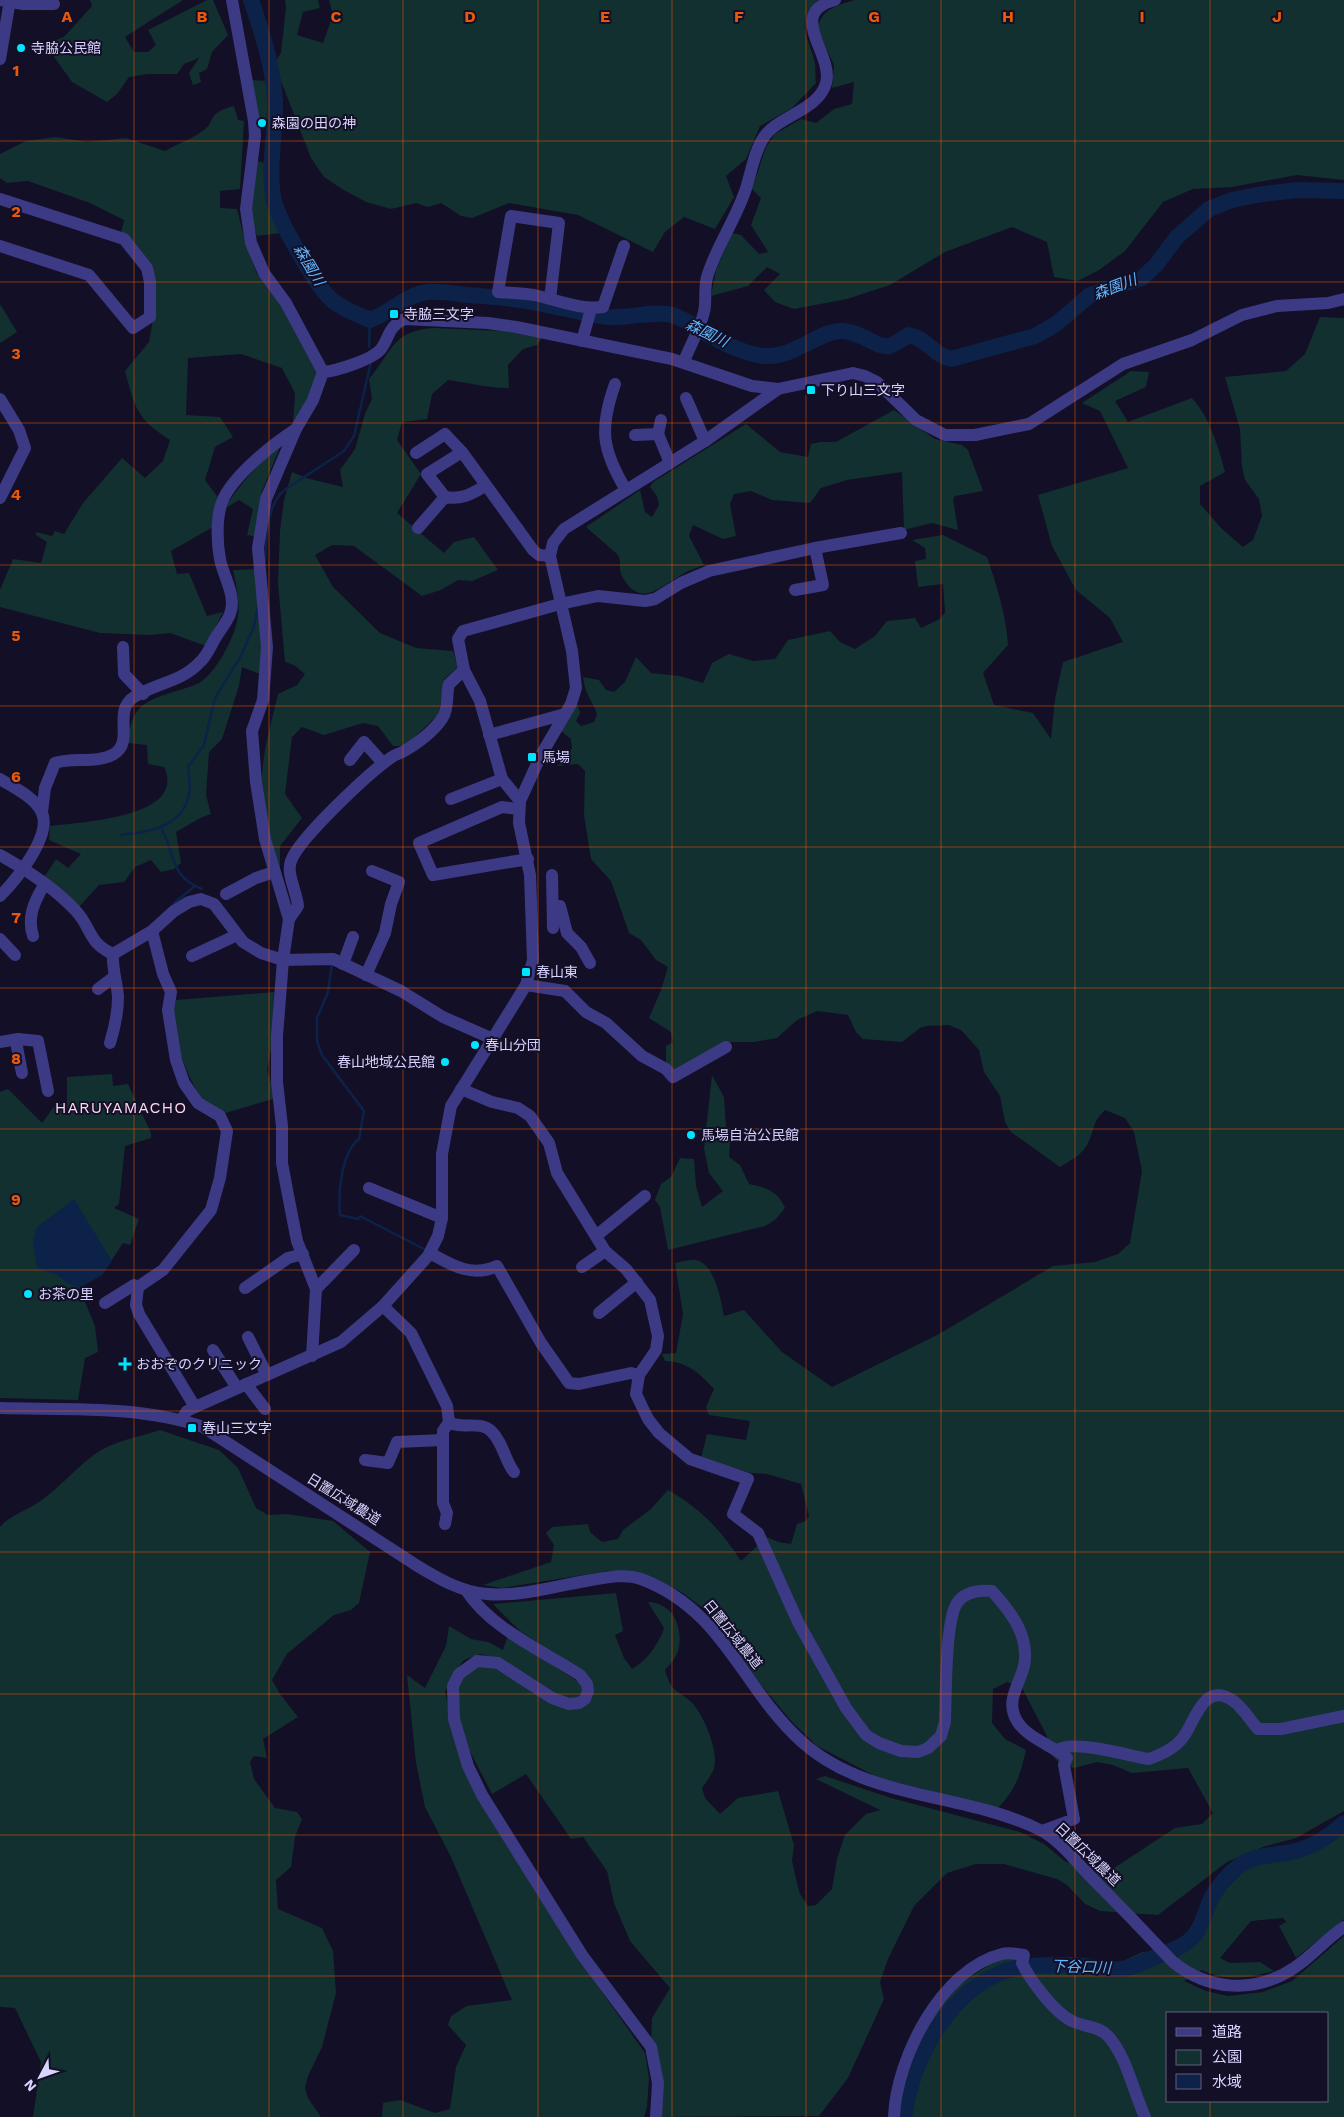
<svg xmlns="http://www.w3.org/2000/svg" width="1344" height="2117" viewBox="0 0 1344 2117" font-family="'Work Sans','Noto Sans JP',sans-serif">
<style>
.green{fill:#12302f;fill-rule:evenodd}
.water{fill:#0c2248}
.lines{fill:none;stroke-linecap:round;stroke-linejoin:round}
.stream{stroke:#0c2248;stroke-width:2.5}
.river{stroke:#0c2248;stroke-width:16}
.minor{stroke:#3d3a85;stroke-width:12}
.grid{fill:none;stroke:#e8590c;stroke-width:1;stroke-opacity:0.55}
.poi-dot{fill:#00e5ff;stroke:#130f26;stroke-width:2}
.labels{text-anchor:middle;stroke-width:4;stroke-linejoin:round;paint-order:stroke}
.poi-label{font-size:14px;fill:#d9d4ff;stroke:#130f26;text-anchor:start}
.street-label{font-size:14px;fill:#d9d4ff;stroke:#130f26}
.water-label{font-size:15px;font-style:italic;fill:#62b6ff;stroke:#130f26}
.quarter-label{font-size:16px;letter-spacing:1px;fill:#ffd6f0;stroke:#130f26}
.grid-label{font-size:16px;text-anchor:middle;font-weight:bold;fill:#e8590c;stroke:#130f26;stroke-width:4;stroke-linejoin:round;paint-order:stroke}
</style>
<rect width="100%" height="100%" fill="#130f26"/>
<g class="green">
<path d="M90 0H183L125 37 134 52H148L156 45 148 30 207 0H213L228 35 212 52 207 69 199 73 201 82 193 85 189 73 199 58 184 64 177 74H148L129 77 117 94 107 102 72 82 45 44 64 37 92 6Z"/>
<path d="M285 0H318L320 8 303 12 297 35 323 43 333 15 329 0H818C795 21 807 35 814 59 816 66 815 75 816 83L792 108 760 126 746 159 726 176 734 197 715 229 684 217 665 232 653 252 578 215 509 203 472 218 461 216 441 203 428 207 416 203 391 209 366 202 342 189 324 177 311 158 274 63 281 53 286 7Z"/>
<path d="M855 0H1344V180L1297 175 1232 187 1193 189 1163 202 1125 251 1099 270 1078 281 1054 277 1047 242 1012 227 945 252 890 285 847 299 794 309 775 302 764 290 780 274 767 267 748 286 711 296 716 270 732 233 741 235 759 254 768 252 751 225 761 198 752 189 766 147 775 134 801 119 816 123 834 109 852 104 854 82 832 88 834 65 817 29C822 8 836 6 855 0Z"/>
<path d="M251 80 268 81 271 120 259 119Z"/>
<path d="M234 106 238 120 244 121 240 189 220 191V208L237 209 246 245 257 274 291 314 318 372 310 395 293 423 295 393 282 368 241 354 188 358 186 415 220 417 233 437 215 447 205 480 217 496 213 527 171 551 177 574 189 573 207 616 223 612 206 646 170 633 150 635 100 633 0 607V590L13 559 41 563 47 542 36 535V532L52 536 55 531 64 534 83 503 122 458 145 478 163 461 170 440C136 418 135 408 125 371L149 342 153 319 151 268 121 233 124 220 90 203 28 181 7 183 0 178V154L26 141 56 137 87 142 126 138 165 151C177 144 191 139 201 132 217 123 205 113 234 106Z"/>
<path d="M257 161 269 164 270 204 281 233 257 236C246 211 253 186 257 161Z"/>
<path d="M0 304 17 332 0 343Z"/>
<path d="M1320 317 1344 318V1811L1296 1838 1263 1847 1227 1862 1158 1915 1100 1911 1085 1904 1067 1885 1057 1879 1004 1864H976L947 1873 914 1906 888 1959 880 1982 884 1999 848 2078 819 2116 658 2117 651 2040 652 2018 670 1988 630 1941 614 1903 607 1871 583 1837 571 1839 526 1774 492 1794 462 1736 459 1720V1682L475 1666H497L565 1708 592 1693 573 1666 520 1631 493 1604 616 1593 623 1631 615 1635 624 1658 632 1669C646 1662 660 1642 664 1628L648 1602C675 1603 685 1631 677 1654 674 1660 669 1665 665 1670 672 1693 674 1687 690 1701 703 1712 719 1751 714 1768 712 1775 706 1782 702 1788L705 1798 720 1814 738 1798 778 1791 794 1845 792 1861 797 1883 800 1894 808 1906 816 1905 832 1889 837 1859 845 1835 866 1814 880 1810 816 1779 825 1776 891 1798 1020 1832 1044 1844 1066 1862 1095 1867 1114 1868 1175 1828 1202 1824 1213 1813 1188 1768 1132 1773 1113 1765 1097 1762 1074 1768 1059 1763 1052 1755 1046 1734 1022 1688 1007 1682 993 1689 992 1723 1005 1739 1026 1750C1020 1776 1016 1789 997 1809L879 1778 817 1746 793 1723 757 1680 709 1613 683 1593 660 1581 638 1572 608 1571 502 1588 483 1585 551 1562 554 1545 546 1533 552 1527 588 1524 590 1532 602 1542 618 1539 623 1530 651 1509 668 1490C700 1508 721 1530 741 1561L767 1537 778 1542 791 1544 797 1524 806 1521 809 1516 801 1484 767 1474 751 1473 701 1458 707 1434 746 1440 750 1421 709 1415 706 1407 714 1389C699 1373 688 1362 665 1361L662 1354 676 1353 683 1314 675 1263C682 1262 689 1259 696 1260 715 1264 721 1300 724 1316L744 1310 782 1352 832 1387 939 1334 1053 1266 1095 1262 1118 1254 1130 1243 1142 1171 1134 1132 1125 1118 1105 1110C1092 1123 1096 1125 1089 1141 1084 1154 1071 1160 1060 1167L1011 1132 1005 1122 1000 1096 984 1072 979 1050 961 1030 949 1025 927 1026 920 1028 902 1042 863 1039 856 1032 848 1015 817 1011 797 1020 777 1038 754 1042H725L673 1073 666 1063V1046L673 1042 671 1032 649 1018 661 990 668 967 656 960 641 940 629 933 611 881 591 859 584 815 585 771 578 764 558 766 572 749 571 739 561 731 574 707 578 706 580 713 576 721 581 726 594 722 597 714C592 699 585 695 583 677L599 680 606 690 614 692 625 682 636 657 651 673 680 676 703 683 712 663 729 654 753 661 775 659 788 640 830 631 840 642 855 649 875 636 887 621 915 618 921 628 940 619 945 612 943 584 918 587 915 561 926 559 925 548 912 540 943 535 987 557C997 586 1006 615 1008 645L983 673 994 705 1033 713 1051 739 1055 699 1063 662 1123 642 1110 618 1076 590 1052 546 1038 495 1128 468 1100 411 1082 403 1131 371 1149 372 1146 387 1115 401 1128 422 1192 398C1210 418 1218 446 1225 472L1200 486V504L1221 528 1243 547 1253 540 1262 516 1259 499 1245 480 1242 467 1240 429 1225 377 1286 371 1305 354Z"/>
<path d="M435 328 503 331 542 338 537 345 523 349 508 365 509 388C488 388 469 383 448 380L432 394 427 419 402 422 397 440 421 474 397 513 444 553 454 542 474 537 498 570 472 581 458 580 441 590 422 596 354 546 332 545 315 555 333 587 380 633 416 648 453 651 458 667 444 679 439 714 405 746H393L378 726 363 723 324 735 302 727 292 737 285 794 302 818 280 846V869C270 840 262 808 262 777 263 749 272 721 278 694L297 685 305 674 294 665 285 662 278 583 280 531 284 500 292 472 306 478 343 487 340 470 355 449 365 414 372 399 369 379C393 350 393 330 435 328Z"/>
<path d="M894 410 935 439 962 445 968 450 983 491 955 496 953 499 958 530 932 523 904 530 902 472 847 480 821 488 810 503 772 500 751 491 734 494 730 504 736 536 723 539 693 525 689 536 704 565C697 568 689 570 683 574 661 586 640 610 622 576 618 569 622 562 618 555L586 527 640 490 645 512 652 517 659 505 657 496 650 487 653 482 746 424 780 452 808 457 811 444 820 442H836Z"/>
<path d="M280 447 262 491 257 537 247 535 253 509 239 500 224 509C241 483 256 465 280 447Z"/>
<path d="M257 569 267 677 242 667 239 686 222 739 209 752 206 795 211 814 200 818 176 832 181 863 174 869 161 872 151 860 135 867 124 882 99 885 79 907 43 879 56 859 68 868 81 854 49 840 50 826C80 822 188 818 164 767L148 764 147 745 127 743C129 732 131 719 138 710 151 695 179 692 197 684 215 676 236 635 238 616 240 601 236 584 233 570Z"/>
<path d="M274 992 271 1049 267 1070 273 1090V1099L222 1114C217 1110 208 1106 204 1101 188 1082 165 1022 176 1000Z"/>
<path d="M112 1074 113 1086 128 1084 151 1133V1138L125 1146 119 1204 114 1208 139 1219 130 1245 123 1243 102 1275 79 1288 95 1326 98 1352 85 1358 78 1400 0 1398V1092L8 1089 42 1123 56 1104H67V1077Z"/>
<path d="M712 1075 724 1097 726 1127 739 1133 730 1143 729 1157 740 1165 749 1184C767 1188 778 1191 785 1208L775 1220 765 1226 668 1250 660 1207 655 1200 661 1184 671 1177 680 1158 694 1159 696 1186 702 1207 723 1191 709 1173 704 1148Z"/>
<path d="M160 1430 219 1450 238 1468 256 1508 268 1515 287 1514 333 1521 370 1552 359 1603 351 1610 334 1615 287 1654 272 1680 280 1694 298 1717 263 1739 267 1758 254 1756 250 1762 254 1779 275 1808 297 1812 302 1819 295 1837 291 1867 276 1880 278 1909 322 1928 333 1951 336 1993 322 2047 308 2076 305 2088 308 2098 321 2117H33L41 2062 15 2008 0 2007V1527C10 1515 26 1511 39 1502 59 1488 75 1469 95 1454 113 1441 139 1437 160 1430Z"/>
<path d="M449 1626 471 1639 488 1642 503 1650 508 1635 583 1685 582 1693 575 1699 553 1693 496 1658 480 1654 464 1660 454 1673 445 1692 461 1760 576 1955 645 2053 649 2078 647 2107 644 2117H382L383 2103 400 2100 435 2113 450 2109 456 2067 466 2045 448 2025 451 2016 467 2006 512 2000 451 1857 425 1807 416 1763 407 1675 425 1688 446 1646Z"/>
<path d="M1344 1829V1919L1296 1958 1279 1926 1286 1922 1283 1918 1251 1921 1220 1958 1230 1963 1260 1962 1274 1971C1246 1978 1229 1982 1201 1970L1184 1981 1206 1991 1228 1996 1263 1992 1292 1981 1344 1936V2117H898V2102L917 2042 938 2011 958 1986 972 1976 992 1963 1006 1958 1034 1962 1119 1963 1142 1952 1179 1953 1198 1938 1223 1892 1249 1866 1269 1860 1296 1859 1320 1847ZM1168 2013H1328V2101H1168Z"/>
</g>
<path class="water" d="M74 1199 112 1261 102 1275 78 1288 69 1284 57 1275 37 1268 33 1241 37 1227Z"/>
<g class="lines">
<g class="stream">
<path d="M369 347 370 320"/>
<path d="M265 561C267 538 266 508 283 491L344 451 354 436 371 362"/>
<path d="M161 828C176 854 169 876 202 889"/>
<path d="M121 835C149 832 183 827 189 794 191 786 189 776 188 767L204 745 215 698 241 656 254 626 258 607"/>
<path d="M174 903 195 886"/>
<path d="M332 964 328 992 317 1018V1041L322 1055 364 1111 359 1139C341 1153 338 1193 340 1215L358 1219 360 1216 424 1249"/>
</g>
<g class="river">
<path d="M251 0C262 32 273 66 275 100 276 131 268 165 273 196 276 217 316 287 333 301 344 310 357 314 370 320 390 313 407 294 428 292 441 291 456 294 469 295 492 297 515 298 537 303 561 307 584 314 608 317 628 319 654 310 672 315 686 319 696 328 709 335 725 344 747 355 765 356 793 358 818 332 840 331 859 330 878 349 889 346 896 344 903 338 909 335 928 339 933 355 951 359L1035 336 1056 324 1090 295 1142 278 1156 265 1177 237 1209 209 1232 200 1256 195 1297 190 1344 191"/>
<path d="M904 2117C912 2056 953 1983 1016 1968 1033 1964 1055 1965 1073 1965 1089 1965 1106 1971 1122 1969 1131 1968 1142 1963 1150 1959 1165 1953 1187 1947 1196 1933 1204 1922 1206 1907 1213 1895 1218 1887 1227 1876 1235 1869 1255 1852 1273 1857 1295 1851 1315 1846 1329 1836 1344 1823"/>
</g>
<g class="minor">
<path d="M0 0 23 4H54"/>
<path d="M232 0 254 121 255 136 246 209 251 243 264 273 286 303 323 372 313 400 296 429 266 499 258 548 267 647 263 700 252 731 256 782 265 839 289 919 283 960 277 1036V1082L282 1126V1163L288 1195 297 1241 316 1289 312 1356"/>
<path d="M0 59 10 0"/>
<path d="M0 199 124 239 147 268 150 282V317L133 328 89 275 0 246"/>
<path d="M550 299 559 223 511 216 498 292C510 293 522 293 534 295 558 300 579 310 603 307L624 246"/>
<path d="M582 341 591 309"/>
<path d="M684 361C690 346 700 329 704 312 707 300 703 287 708 274 717 246 734 222 744 194 751 176 753 153 764 137 778 116 819 110 826 83 834 54 785 13 835 0"/>
<path d="M323 372C336 371 372 360 381 349 390 337 387 328 404 319L488 323 516 327 672 359 752 386 778 389 853 373 865 376 877 382 916 420 945 435H975L1029 424 1123 364 1192 340 1242 315 1277 306 1328 303 1344 299"/>
<path d="M615 384C599 429 602 450 626 490"/>
<path d="M686 398 705 441"/>
<path d="M0 399 19 430 25 448 0 498"/>
<path d="M658 434 661 420"/>
<path d="M635 435 658 434 670 463"/>
<path d="M416 453 445 434 462 452 533 550 539 555 550 556"/>
<path d="M445 497 427 474 462 452"/>
<path d="M418 528 445 497C462 500 471 494 485 486"/>
<path d="M795 590 823 585 815 548"/>
<path d="M123 647 124 674 143 694"/>
<path d="M489 735 565 714"/>
<path d="M350 760 364 742 383 763"/>
<path d="M0 779C13 787 36 798 42 813 52 836 16 880 0 896"/>
<path d="M451 799 502 779"/>
<path d="M520 801 502 779 480 701 464 670 458 639 463 631 560 604 598 596 645 601 655 599 681 583 709 571 815 548 901 533"/>
<path d="M518 809 502 807 419 843 433 875 528 859"/>
<path d="M42 812 45 788 55 763C73 757 97 764 114 754 135 741 112 711 134 697 156 683 182 682 200 662 207 656 211 645 216 637 221 629 227 622 230 614 237 596 223 576 220 559 217 543 216 518 222 502 232 476 273 444 296 429"/>
<path d="M0 855C25 869 56 889 76 911 92 928 87 942 113 954L152 931 174 911 189 902 201 899 214 904 243 942 261 953 283 960 333 959 401 991 443 1017 493 1039"/>
<path d="M552 875 553 928"/>
<path d="M226 894 256 878 274 872"/>
<path d="M560 906 567 933 581 947 590 963"/>
<path d="M289 919 298 906C297 892 286 874 291 861 299 838 371 771 392 757 396 754 402 753 406 750 419 742 435 730 443 717 449 708 446 694 449 684L464 670"/>
<path d="M152 931 163 974 171 992 168 1010 176 1060 184 1083 198 1103 220 1116 227 1131 220 1178 211 1210 163 1270 138 1287 136 1305 139 1314 195 1407"/>
<path d="M33 936C27 917 34 902 44 885"/>
<path d="M0 939 15 955"/>
<path d="M192 956 237 935"/>
<path d="M343 964 353 937"/>
<path d="M366 975 385 933 391 904 399 882 372 871"/>
<path d="M526 985 565 991 586 1012 606 1023 642 1056 666 1069 673 1077 726 1047"/>
<path d="M98 989 114 977"/>
<path d="M18 1039 17 1047 22 1073"/>
<path d="M0 1042 18 1039 38 1041 48 1091"/>
<path d="M110 1043C114 1030 118 1011 118 997 117 982 112 969 113 954"/>
<path d="M461 1089 492 1102 518 1108 530 1116 549 1143 557 1173 605 1251 626 1269 650 1300 658 1336 656 1350 639 1375 636 1394 648 1419 659 1433 690 1459 748 1479 733 1514 758 1533 798 1622 846 1708 866 1735 879 1743 901 1751 918 1752 928 1748 941 1736 945 1722C946 1697 945 1621 957 1603 965 1591 980 1590 992 1591 1011 1612 1030 1636 1024 1666 1019 1686 1005 1701 1017 1721 1027 1738 1052 1745 1067 1758L1064 1765 1074 1819 1042 1831"/>
<path d="M369 1188 442 1218"/>
<path d="M596 1236 645 1196"/>
<path d="M430 1253C451 1265 472 1278 497 1266L541 1343 569 1383 579 1384 631 1373 639 1375"/>
<path d="M582 1267 605 1251"/>
<path d="M245 1288 288 1258 303 1254"/>
<path d="M316 1289 354 1250"/>
<path d="M105 1303 134 1285 138 1287"/>
<path d="M383 1306 411 1333 447 1406 449 1422 443 1431V1503L447 1513 445 1524"/>
<path d="M599 1313 637 1282"/>
<path d="M248 1337 267 1375"/>
<path d="M213 1350 237 1388"/>
<path d="M246 1384 265 1409"/>
<path d="M0 1408C66 1410 140 1405 203 1427L416 1565C437 1578 461 1592 487 1594 519 1597 555 1586 586 1581 603 1578 624 1573 641 1579 724 1610 741 1687 802 1742 868 1801 964 1792 1040 1830 1058 1839 1074 1859 1087 1873 1116 1902 1145 1932 1173 1962 1209 1991 1255 1994 1294 1968 1312 1956 1326 1939 1344 1927"/>
<path d="M181 1420 187 1411 195 1407 341 1342 383 1306 428 1256 438 1236 442 1218V1154L451 1106 526 985 533 960 530 875 519 823 520 801 541 755 571 704 576 688 572 651 550 556 553 543 564 529 705 441 778 389"/>
<path d="M449 1422C461 1430 479 1420 491 1431 503 1442 505 1461 514 1472"/>
<path d="M365 1460 388 1463 397 1442 443 1440"/>
<path d="M466 1590C490 1628 543 1651 580 1675L587 1684 588 1691 585 1699 579 1703 569 1704 552 1698 498 1663 477 1661 459 1674 453 1686 454 1719 468 1766 482 1795 582 1955 651 2047 658 2083 656 2117"/>
<path d="M1057 1750C1073 1739 1129 1756 1149 1759 1162 1754 1176 1748 1184 1736 1195 1721 1204 1681 1232 1700 1242 1706 1250 1720 1258 1729H1281L1344 1716"/>
<path d="M894 2117C896 2059 941 1969 1002 1954 1009 1952 1017 1954 1024 1955L1022 1963C1030 1980 1055 2013 1072 2021 1084 2027 1099 2026 1108 2036 1127 2057 1133 2091 1145 2117"/>
</g>
</g>
<path class="grid" d="M134 0V2117M269 0V2117M403 0V2117M538 0V2117M672 0V2117M806 0V2117M941 0V2117M1075 0V2117M1210 0V2013M0 141H1344M0 282H1344M0 423H1344M0 565H1344M0 706H1344M0 847H1344M0 988H1344M0 1129H1344M0 1270H1344M0 1411H1344M0 1552H1344M0 1694H1344M0 1835H1344M0 1976H1344M1210 2101V2117"/>
<g class="poi-dot">
<circle cx="21" cy="48" r="5"/>
<circle cx="262" cy="123" r="5"/>
<rect x="389" y="309" width="10" height="10" rx="2.5"/>
<rect x="806" y="385" width="10" height="10" rx="2.5"/>
<rect x="527" y="752" width="10" height="10" rx="2.5"/>
<rect x="521" y="967" width="10" height="10" rx="2.5"/>
<circle cx="475" cy="1045" r="5"/>
<circle cx="445" cy="1062" r="5"/>
<circle cx="691" cy="1135" r="5"/>
<circle cx="28" cy="1294" r="5"/>
<path d="M122.5 1356.5h5v5h5v5h-5v5h-5v-5h-5v-5h5z"/>
<rect x="187" y="1423" width="10" height="10" rx="2.5"/>
</g>
<g class="labels">
<g class="poi-label">
<text x="31" y="53">寺脇公民館</text>
<text x="272" y="128">森園の田の神</text>
<text x="404" y="319">寺脇三文字</text>
<text x="821" y="395">下り山三文字</text>
<text x="542" y="762">馬場</text>
<text x="536" y="977">春山東</text>
<text x="485" y="1050">春山分団</text>
<text x="435" y="1067" text-anchor="end">春山地域公民館</text>
<text x="701" y="1140">馬場自治公民館</text>
<text x="38" y="1299">お茶の里</text>
<text x="136" y="1369">おおぞのクリニック</text>
<text x="202" y="1433">春山三文字</text>
</g>
<g class="street-label">
<text transform="translate(344 1499) rotate(32)" y="5">日置広域農道</text>
<text transform="translate(733 1634) rotate(51)" y="5">日置広域農道</text>
<text transform="translate(1088 1854) rotate(44)" y="5">日置広域農道</text>
</g>
<g class="water-label">
<text transform="translate(309 265) rotate(59)" y="5">森園川</text>
<text transform="translate(1115 287) rotate(-21)" y="5">森園川</text>
<text transform="translate(707 333) rotate(26)" y="5">森園川</text>
<text transform="translate(1081 1967) rotate(2)" y="5">下谷口川</text>
</g>
<g class="quarter-label">
<text x="121" y="1113">HARUYAMACHO</text>
</g>
</g>
<g class="grid-label">
<text x="67" y="22">A</text>
<text x="202" y="22">B</text>
<text x="336" y="22">C</text>
<text x="470" y="22">D</text>
<text x="605" y="22">E</text>
<text x="739" y="22">F</text>
<text x="874" y="22">G</text>
<text x="1008" y="22">H</text>
<text x="1142" y="22">I</text>
<text x="1277" y="22">J</text>
<text x="16" y="76">1</text>
<text x="16" y="217">2</text>
<text x="16" y="359">3</text>
<text x="16" y="500">4</text>
<text x="16" y="641">5</text>
<text x="16" y="782">6</text>
<text x="16" y="923">7</text>
<text x="16" y="1064">8</text>
<text x="16" y="1205">9</text>
</g>
<rect x="1166" y="2012" width="162" height="90" fill="#130f26" stroke="#625e7d"/>
<rect x="1176" y="2028" width="25" height="8" fill="#3d3a85" stroke="#625e7d"/>
<text x="1212" y="2037" font-size="15" fill="#d9d4ff">道路</text>
<rect x="1176" y="2050" width="25" height="15" fill="#12302f" stroke="#625e7d"/>
<text x="1212" y="2062" font-size="15" fill="#d9d4ff">公園</text>
<rect x="1176" y="2074" width="25" height="15" fill="#0c2248" stroke="#625e7d"/>
<text x="1212" y="2087" font-size="15" fill="#d9d4ff">水域</text>
<g transform="translate(40 2077) rotate(229)" stroke="#130f26" stroke-width="4" paint-order="stroke">
<path d="M0-4L9 19L0 12L-9 19Z" fill="#d9d4ff"/>
<text y="-8" font-size="14" font-weight="bold" text-anchor="middle" fill="#d9d4ff">N</text>
</g>
</svg>
